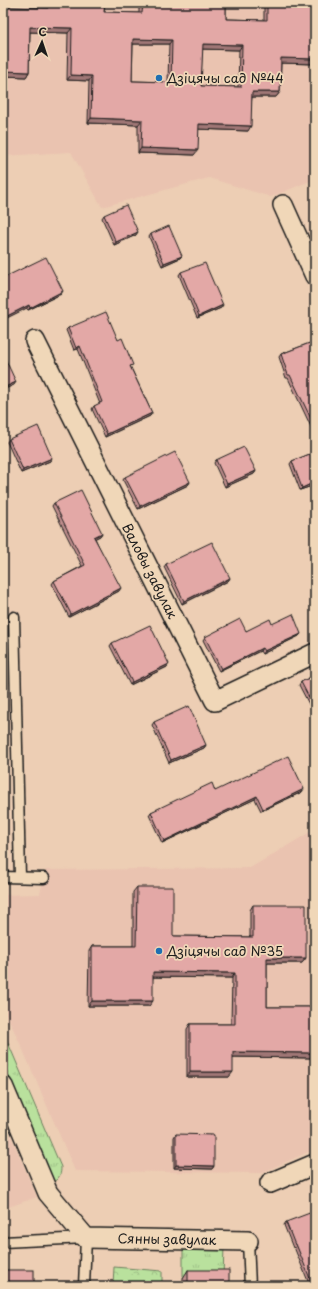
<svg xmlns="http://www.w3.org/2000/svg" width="318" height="1289" viewBox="0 0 318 1289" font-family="'Playpen Sans',sans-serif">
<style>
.built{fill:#eac3b0}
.grass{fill:url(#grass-tufts);stroke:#6a7e5c}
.forest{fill:url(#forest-crowns);stroke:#6a7e5c}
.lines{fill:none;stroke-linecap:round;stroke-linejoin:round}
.lane-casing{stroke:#1c1c1c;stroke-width:13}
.street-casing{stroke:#1c1c1c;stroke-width:22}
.lane{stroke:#f0d7b8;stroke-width:10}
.street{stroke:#f0d7b8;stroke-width:19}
.wall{fill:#c3908f;stroke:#1c1c1c;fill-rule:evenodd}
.shaded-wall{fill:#9f7674;stroke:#1c1c1c}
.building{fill:#e3a8a6;stroke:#1c1c1c;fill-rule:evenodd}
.poi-dot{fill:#1f6fb2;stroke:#f0d7b8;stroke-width:1.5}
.labels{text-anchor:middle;stroke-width:3.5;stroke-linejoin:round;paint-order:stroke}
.poi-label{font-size:13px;fill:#1c1c1c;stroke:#f0d7b8;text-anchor:start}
.street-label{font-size:13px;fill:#1c1c1c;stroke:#f0d7b8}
</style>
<defs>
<pattern id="grass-tufts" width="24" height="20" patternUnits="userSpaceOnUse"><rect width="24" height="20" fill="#b9e19d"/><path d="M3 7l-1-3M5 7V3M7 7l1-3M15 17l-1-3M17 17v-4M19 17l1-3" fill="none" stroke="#9ec087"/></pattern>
<pattern id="forest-crowns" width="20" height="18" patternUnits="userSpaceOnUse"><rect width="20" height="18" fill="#b9e19d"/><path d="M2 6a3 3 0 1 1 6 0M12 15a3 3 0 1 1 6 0" fill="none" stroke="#9ec087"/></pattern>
</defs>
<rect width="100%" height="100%" fill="#edceb4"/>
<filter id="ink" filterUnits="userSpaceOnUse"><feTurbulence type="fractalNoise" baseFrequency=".025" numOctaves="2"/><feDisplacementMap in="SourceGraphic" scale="8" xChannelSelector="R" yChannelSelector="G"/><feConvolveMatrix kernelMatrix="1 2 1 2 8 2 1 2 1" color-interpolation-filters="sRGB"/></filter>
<g filter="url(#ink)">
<g class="built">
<path d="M3 3H315V179L271 197 209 178 102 207 71 152 3 156Z"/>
<path d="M315 829V1149L261 1173 75 1171 23 1050 3 1007V895L40 894 46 870 250 868Z"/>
<path d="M3 1118 37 1197 3 1209Z"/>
</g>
<g class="grass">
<path d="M3 1031 61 1167C61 1174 60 1178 53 1182L3 1062Z"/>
<path d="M183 1246H224L223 1278H183Z"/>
</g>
<path class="forest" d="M114 1267 162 1271V1286H113Z"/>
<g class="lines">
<defs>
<g id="lane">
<path d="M14 617 20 877"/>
<path d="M3 877 44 878"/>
<path d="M248 1241 250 1286"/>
<path d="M3 1242 86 1238 84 1286"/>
</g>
<g id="street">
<path d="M283 205 315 276"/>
<path d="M35 341 215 701 315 653"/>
<path d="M3 1086 48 1193 86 1238 248 1241"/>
<path d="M270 1183 315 1164"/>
</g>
</defs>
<use href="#lane" class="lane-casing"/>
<use href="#street" class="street-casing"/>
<use href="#lane" class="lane"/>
<use href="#street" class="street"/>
</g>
<g class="wall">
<path d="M45 3H105L104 12 139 13V3H226V19L264 20V3H313L312 36 315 64 281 63 280 92 276 97H252L248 131 198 129 194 155 138 153V125L88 123 89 81 67 80 68 33 30 32 29 72 26 77 3 76V10L4 7 45 8ZM133 44H169L168 82 132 81ZM202 49 239 50 238 87 201 86Z"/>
<path d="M104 215 136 235 114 245 102 218Z"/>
<path d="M151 234 182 256 180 258 162 266 149 237Z"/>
<path d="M181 272 221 308 197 318 179 275Z"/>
<path d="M3 278 61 294 28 310Z"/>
<path d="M68 328 118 340 152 413 150 416 105 437 92 409 94 406 100 404 78 349 74 350 66 330Z"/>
<path d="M315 341V430L313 431 288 378H286L279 357 281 354Z"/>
<path d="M9 439 50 461 21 473 7 442Z"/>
<path d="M315 452V485L300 490 290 464 292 461Z"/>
<path d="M216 460 256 471 254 474 225 487 214 463Z"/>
<path d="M125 477 190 482 188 485 138 509 123 480Z"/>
<path d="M54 503 102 533 100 536 95 538 119 591 69 617 52 584 54 581 82 566 52 506Z"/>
<path d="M166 564 230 578 228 581 182 604 164 567Z"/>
<path d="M272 624 301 634 299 636 262 654 260 651 219 671 203 640 205 637 246 631Z"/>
<path d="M112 643 167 667 130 685 110 646Z"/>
<path d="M315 675V709L312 710 299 685 301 682Z"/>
<path d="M154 722 206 745 204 748 169 763 152 725Z"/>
<path d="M215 791 302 792 261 811 255 799 162 843 149 815 151 812Z"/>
<path d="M137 887 173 936 250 937V910L253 905 306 958 302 963H267V1007H315V1058L233 1057 229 1077H187V1029L190 1024H231L232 978 153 977 149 1006H88L89 951 92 946H133V892Z"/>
<path d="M176 1134 214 1166 212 1169 174 1168V1137Z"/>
<path d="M286 1222 315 1286H310L294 1247 293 1248 284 1225Z"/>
<path d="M188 1270 229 1286H183V1278Z"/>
</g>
<g class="shaded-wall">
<path d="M30 27 72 28 68 33 26 32Z"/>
<path d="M133 39 172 40 169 44H129Z"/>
<path d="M203 44 242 45 239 50 199 49Z"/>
<path d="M281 58 315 59V64L277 63Z"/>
<path d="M5 71 29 72 26 77 3 76V75Z"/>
<path d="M71 75 92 76 89 81 67 80Z"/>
<path d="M252 92H280L276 97H249Z"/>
<path d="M91 118 142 120 138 125 88 123Z"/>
<path d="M199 124 251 126 248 131 195 129Z"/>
<path d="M141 148 198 150 194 155 138 153Z"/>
<path d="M138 232 136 235 114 245 116 242Z"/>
<path d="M182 256 180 258 162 266 164 263Z"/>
<path d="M63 291 61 294 28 310 30 308Z"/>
<path d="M29 305 27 308 3 320V318Z"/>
<path d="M223 305 221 308 197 318 199 316Z"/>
<path d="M80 346 78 349 74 350 76 348Z"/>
<path d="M16 382 14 385 3 390V388Z"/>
<path d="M152 413 150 416 105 437 107 434Z"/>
<path d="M52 458 50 461 21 473 23 470Z"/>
<path d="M256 471 254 474 225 487 227 484Z"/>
<path d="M190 482 188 485 138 509 140 506Z"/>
<path d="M315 482V485L300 490 302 488Z"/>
<path d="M102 533 100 536 92 540 94 537Z"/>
<path d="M230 578 228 581 182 604 184 601Z"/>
<path d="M121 588 119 591 69 617 71 614Z"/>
<path d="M301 634 299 636 262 654 264 651Z"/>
<path d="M262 648 260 651 219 671 221 669Z"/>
<path d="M169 664 167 667 130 685 132 682Z"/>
<path d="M206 745 204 748 169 763 171 760Z"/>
<path d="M304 789 302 792 261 811 263 809Z"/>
<path d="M257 796 255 799 162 843 164 841Z"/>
<path d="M267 958H306L302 963H264Z"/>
<path d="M153 972 235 973 232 978 149 977Z"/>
<path d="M92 1001H153L149 1006H88Z"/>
<path d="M233 1052 315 1053V1058L229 1057Z"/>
<path d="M190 1072H233L229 1077H187Z"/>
<path d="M176 1165 214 1166 212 1169 174 1168Z"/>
</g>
<g class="building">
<path d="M48 3H105L104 12 142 13 143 3H226V19L267 20V3H313L312 36H315V59L281 58 280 92H252L251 126 199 124 198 150 141 148 142 120 91 118 92 76 71 75 72 28 30 27 29 72 5 71 6 32H4V7L48 8ZM133 39 172 40 171 82 132 81ZM203 44 242 45 241 87 201 86Z"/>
<path d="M126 205 138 232 116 242 104 215Z"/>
<path d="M169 226 182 256 164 263 151 234Z"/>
<path d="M46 257 63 291 30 308 29 305 3 318V278Z"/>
<path d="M205 263 223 305 199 316 181 272Z"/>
<path d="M106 312 118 340 122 338 133 365 130 366 152 413 107 434 94 406 102 402 80 346 76 348 68 328Z"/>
<path d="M315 341V427L290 375H288L281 354Z"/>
<path d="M3 354 16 382 3 388Z"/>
<path d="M38 426 52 458 23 470 9 439Z"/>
<path d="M244 447 256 471 227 484 216 460Z"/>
<path d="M175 452 190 482 140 506 125 477Z"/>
<path d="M315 452V482L302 488 292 461Z"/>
<path d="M81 490 102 533 94 537 121 588 71 614 54 581 85 565 54 503Z"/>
<path d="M212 542 230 578 184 601 166 564Z"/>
<path d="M293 614 301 634 264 651 262 648 221 669 205 637 240 619 246 631 270 619 272 624Z"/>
<path d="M150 625 169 664 132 682 112 643Z"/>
<path d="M315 675V707H314L301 682Z"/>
<path d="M189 706 206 745 171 760 154 722Z"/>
<path d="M288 756 304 789 263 809 257 796 164 841 151 812 212 783 215 791Z"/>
<path d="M137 887H173V936L253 937V905H306V958H267V1007H315V1053L233 1052V1072H190V1024H235V973L153 972V1001H92V946H136Z"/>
<path d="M176 1134 214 1135V1166L176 1165Z"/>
<path d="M315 1211V1286H313L296 1244 295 1245 286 1222Z"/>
<rect x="3" y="1270" width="31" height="16"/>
<rect x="188" y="1270" width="41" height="16"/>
</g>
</g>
<g class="poi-dot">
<circle cx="159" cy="78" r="4"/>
<circle cx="159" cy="951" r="4"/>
</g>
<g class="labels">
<g class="poi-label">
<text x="167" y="83">Дзіцячы сад №44</text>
<text x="167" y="956">Дзіцячы сад №35</text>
</g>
<g class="street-label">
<text transform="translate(150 571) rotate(63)" y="5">Валовы завулак</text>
<text transform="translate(167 1239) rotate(1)" y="5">Сянны завулак</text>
</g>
</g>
<rect width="318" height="1289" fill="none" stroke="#f0d7b8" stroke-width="16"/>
<rect x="8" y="8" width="302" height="1273" fill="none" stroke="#1c1c1c" stroke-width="1.5" filter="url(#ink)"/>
<g transform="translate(42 42) rotate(3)" stroke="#f0d7b8" stroke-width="3" paint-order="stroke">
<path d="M0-3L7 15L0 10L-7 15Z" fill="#1c1c1c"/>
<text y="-6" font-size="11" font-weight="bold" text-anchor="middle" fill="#1c1c1c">С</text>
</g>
</svg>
